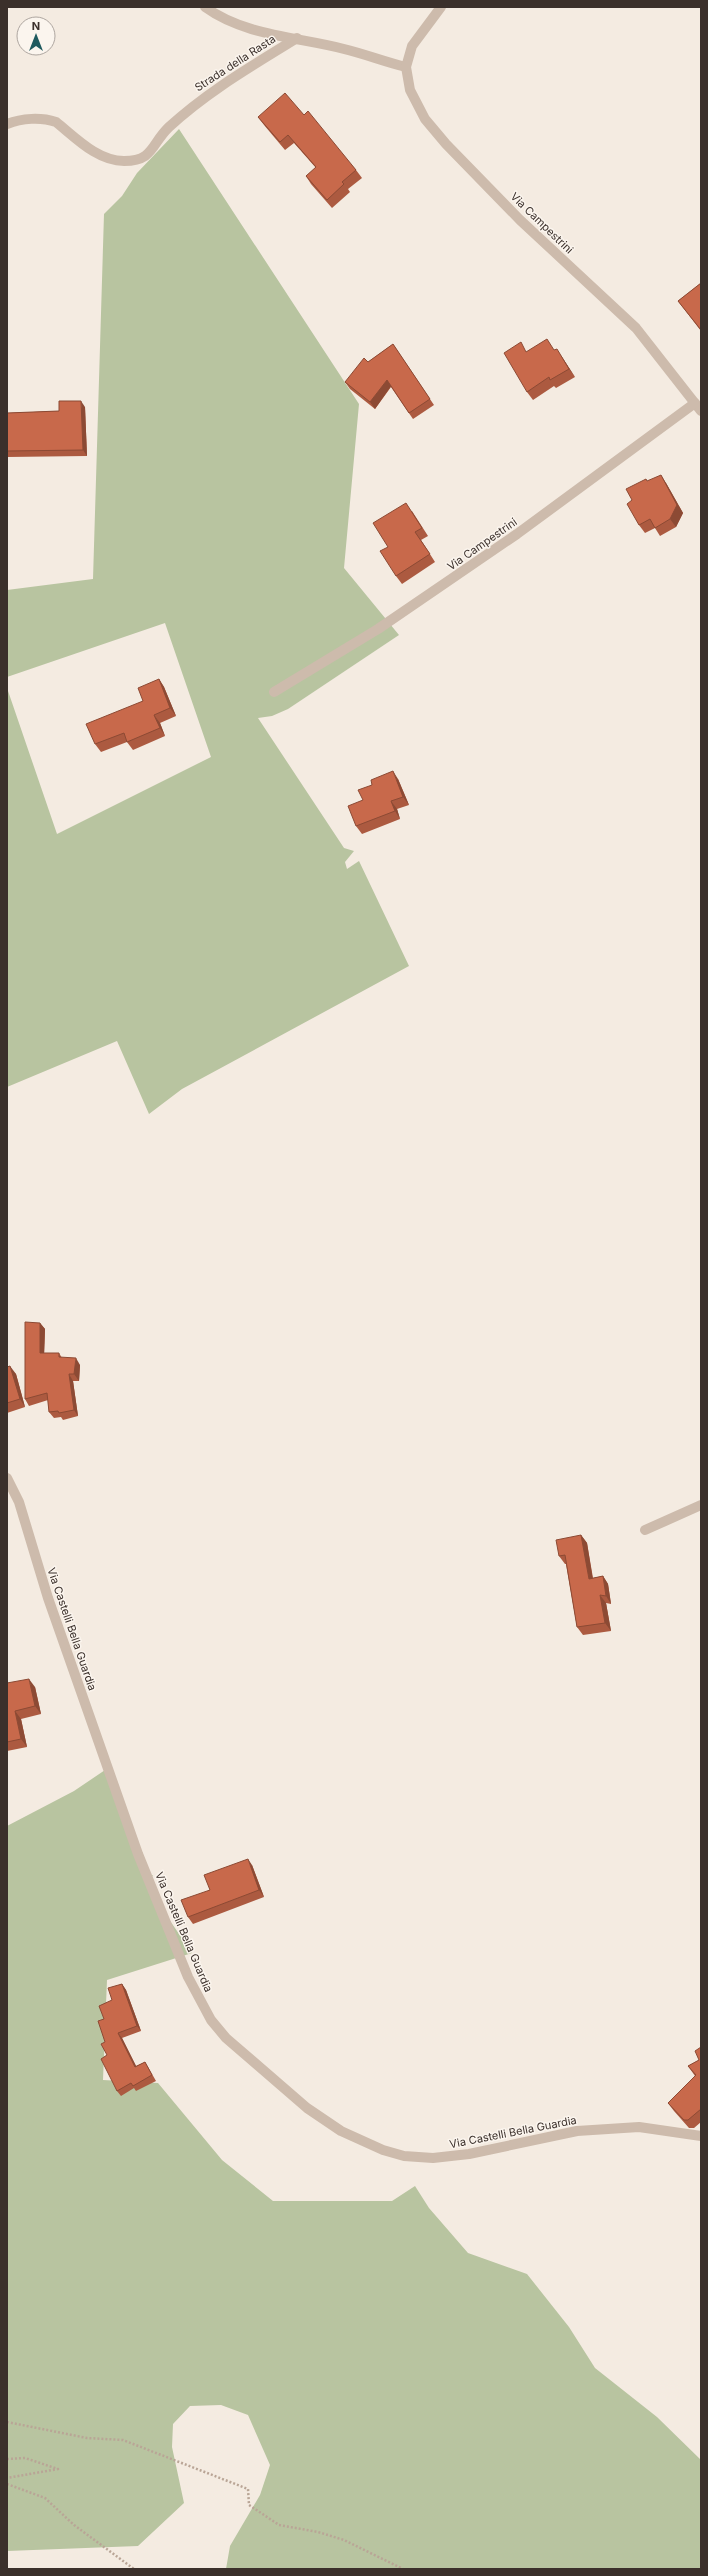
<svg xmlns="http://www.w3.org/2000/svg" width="708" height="2576" viewBox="0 0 708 2576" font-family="Inter,sans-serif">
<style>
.green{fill:#b8c4a0}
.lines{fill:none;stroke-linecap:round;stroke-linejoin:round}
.path{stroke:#b9a596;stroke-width:2.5;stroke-dasharray:2 2;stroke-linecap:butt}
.minor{stroke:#cdbbac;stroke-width:10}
.wall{fill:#ac5a40}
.shaded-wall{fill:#8c4a34}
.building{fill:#c8694b;stroke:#8c4a34}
.labels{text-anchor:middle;stroke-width:3;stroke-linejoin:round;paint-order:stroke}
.street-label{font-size:11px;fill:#3b302b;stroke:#fbf5ee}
</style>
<rect width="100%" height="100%" fill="#f4ebe1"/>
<g class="green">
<path d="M179 129 359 404 344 568 399 635 288 709 272 716 258 718 344 848 354 851 345 862 347 869 359 861 409 966 182 1089 149 1114 117 1041 7 1087V688L57 834 211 757 165 623 7 677V590L93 579 104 214 122 196 137 173Z"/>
<path d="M111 1766 150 1876 153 1875 147 1887 192 1953 107 1980 103 2080 158 2083 222 2160 273 2201H392L415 2186 429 2208 468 2253 527 2274 569 2327 595 2368 657 2417 701 2460V2569H226L230 2546 260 2495 270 2465 248 2415 221 2405 190 2406 173 2424 172 2447 184 2503 138 2546 7 2551V1826L74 1791Z"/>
</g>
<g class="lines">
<g class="path">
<path d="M7 2422 87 2438 123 2440 248 2489 249 2505 279 2525 318 2532 344 2540 403 2569"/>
<path d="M7 2459 25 2458 58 2469 7 2478"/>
<path d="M7 2484 45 2498 74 2525 134 2569"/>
</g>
<g class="minor">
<path d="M205 7C245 36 298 37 344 49 365 54 385 62 406 67"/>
<path d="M441 7 412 46 406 67 410 90 425 119 446 144 520 220 636 328 701 411"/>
<path d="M7 124C22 118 41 117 56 122 75 137 97 161 124 161 154 161 151 144 169 127 208 91 252 66 297 38"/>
<path d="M274 692 378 629 517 534 695 403"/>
<path d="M7 1478 19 1502 48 1598 138 1854 188 1977 211 2020 226 2038 307 2108 341 2131 383 2150 404 2156 433 2158 469 2154 577 2131 639 2127 701 2136"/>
<path d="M645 1530 701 1505"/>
</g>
</g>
<g class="wall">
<path d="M304 115 356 170 362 178 348 189 350 192 332 208 311 184 306 176 316 168 294 143 285 150 264 125 258 117Z"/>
<path d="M701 283V331L678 301Z"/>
<path d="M393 344 434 405 413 419 391 387 375 409 350 389 345 382 368 362Z"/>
<path d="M555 350 562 357 575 377 556 388 554 386 533 400 527 392V352Z"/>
<path d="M85 407 87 456 7 457V413L59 411Z"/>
<path d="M647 481 666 483 683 513 676 527 660 536 655 528 645 533 639 525 632 500Z"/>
<path d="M412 511 428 536 421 540 435 562 402 584 396 576 388 547Z"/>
<path d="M159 679 164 687 176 716 160 723 165 736 133 750 127 742 101 752 95 744 143 701Z"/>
<path d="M398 779 409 805 397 809 400 819 362 834 356 826 363 800Z"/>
<path d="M40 1323 45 1329 44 1353H59L62 1358 80 1365 79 1381H73L78 1416 63 1420 61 1417 54 1418 49 1412 48 1400 29 1406 25 1399Z"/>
<path d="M7 1367 16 1374 25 1407 7 1413Z"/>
<path d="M581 1535 587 1543 593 1578 603 1576 608 1584 611 1604 606 1603 611 1631 583 1635 577 1627 566 1564H565L559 1556Z"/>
<path d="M7 1683 35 1687 41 1714 21 1719 27 1747 7 1751Z"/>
<path d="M252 1865 264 1897 193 1924 188 1917 210 1890Z"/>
<path d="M122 1984 126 1990 141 2031 122 2038 136 2066 145 2062 148 2067 156 2081 136 2091 134 2088 121 2096 117 2091 107 2055 104 2019 112 2000Z"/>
<path d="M701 2047V2122L694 2128H689L674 2111 668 2103 695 2076 688 2066 699 2060Z"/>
</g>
<g class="shaded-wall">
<path d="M557 349 562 357 575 377 569 369Z"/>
<path d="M387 380 391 386 375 409 370 402Z"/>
<path d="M81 401 85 407 87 456 83 450Z"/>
<path d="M661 475 666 483 683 513 676 527 670 519Z"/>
<path d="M159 679 164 687 176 716 170 708Z"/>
<path d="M154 715 160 723 165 736 160 728Z"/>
<path d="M393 771 398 779 409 805 403 797Z"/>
<path d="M391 801 397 809 400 819 395 811Z"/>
<path d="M40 1323 45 1329 44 1359 40 1353Z"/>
<path d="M76 1358 80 1365 79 1381 74 1374Z"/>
<path d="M10 1366 16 1374 25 1407 20 1399Z"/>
<path d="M69 1374 73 1381 78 1416 74 1410Z"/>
<path d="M581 1535 587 1543 594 1587 589 1579Z"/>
<path d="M603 1576 608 1584 611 1604 606 1596Z"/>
<path d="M600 1595 606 1603 611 1631 605 1623Z"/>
<path d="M29 1679 35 1687 41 1714 35 1706Z"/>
<path d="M15 1711 21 1719 27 1747 21 1739Z"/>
<path d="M248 1859 252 1865 264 1897 259 1890Z"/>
<path d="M122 1984 126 1990 141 2031 137 2026Z"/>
<path d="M118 2033 122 2038 139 2072 135 2067Z"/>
</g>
<g class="building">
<path d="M285 93 304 115 308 111 356 170 342 182 344 184 327 200 306 176 316 167 288 135 280 142 258 117Z"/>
<path d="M701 283V330L678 301Z"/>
<path d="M547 339 554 350 557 349 569 369 550 380 549 377 527 392 504 353 521 342 526 352Z"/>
<path d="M393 344 430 399 409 413 387 380 370 402 345 382 364 358 368 362Z"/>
<path d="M59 401H81L83 450 7 451V413L59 411Z"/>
<path d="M661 475 677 505 670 519 655 528 650 519 639 525 627 504 632 500 626 489 646 479 647 481Z"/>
<path d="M406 503 422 528 415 532 430 554 396 576 380 551 388 547 373 523Z"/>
<path d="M159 679 170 708 154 715 160 728 127 742 124 733 95 744 86 724 143 701 138 688Z"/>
<path d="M393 771 403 797 391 801 395 811 356 826 348 806 363 800 358 790 372 785 371 780Z"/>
<path d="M25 1322 40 1323V1353H59V1357L76 1358 74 1374H69L74 1410 59 1413 58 1411 49 1412 47 1393 25 1399Z"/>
<path d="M10 1366 20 1399 7 1403V1367Z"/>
<path d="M581 1535 589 1579 603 1576 606 1596 600 1595 605 1623 577 1627 565 1555 559 1556 556 1540Z"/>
<path d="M29 1679 35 1706 15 1711 21 1739 7 1742V1683Z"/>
<path d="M248 1859 259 1890 188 1917 181 1900 210 1890 204 1875Z"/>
<path d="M122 1984 137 2026 118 2033 135 2067 145 2062 152 2075 133 2086 131 2083 117 2091 101 2059 107 2055 101 2044 105 2042 98 2021 104 2019 99 2006 112 2000 108 1988Z"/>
<path d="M701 2047V2109L688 2120H684L668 2103 696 2075 688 2066 699 2060 695 2051Z"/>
</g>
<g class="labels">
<g class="street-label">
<text transform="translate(235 63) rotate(-33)" y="4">Strada della Rasta</text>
<text transform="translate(542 223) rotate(44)" y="4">Via Campestrini</text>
<text transform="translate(482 544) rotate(-35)" y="4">Via Campestrini</text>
<text transform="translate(72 1629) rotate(71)" y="4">Via Castelli Bella Guardia</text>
<text transform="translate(184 1932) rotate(67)" y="4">Via Castelli Bella Guardia</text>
<text transform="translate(513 2132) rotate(-11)" y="4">Via Castelli Bella Guardia</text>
</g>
</g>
<rect width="708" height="2576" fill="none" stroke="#3b302b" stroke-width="16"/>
<g transform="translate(36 36)"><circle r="19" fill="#fbf5ee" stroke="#aea6a0"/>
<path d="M0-3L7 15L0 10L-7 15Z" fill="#1f5a5e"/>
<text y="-6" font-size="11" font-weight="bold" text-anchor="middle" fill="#3b302b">N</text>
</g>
</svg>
